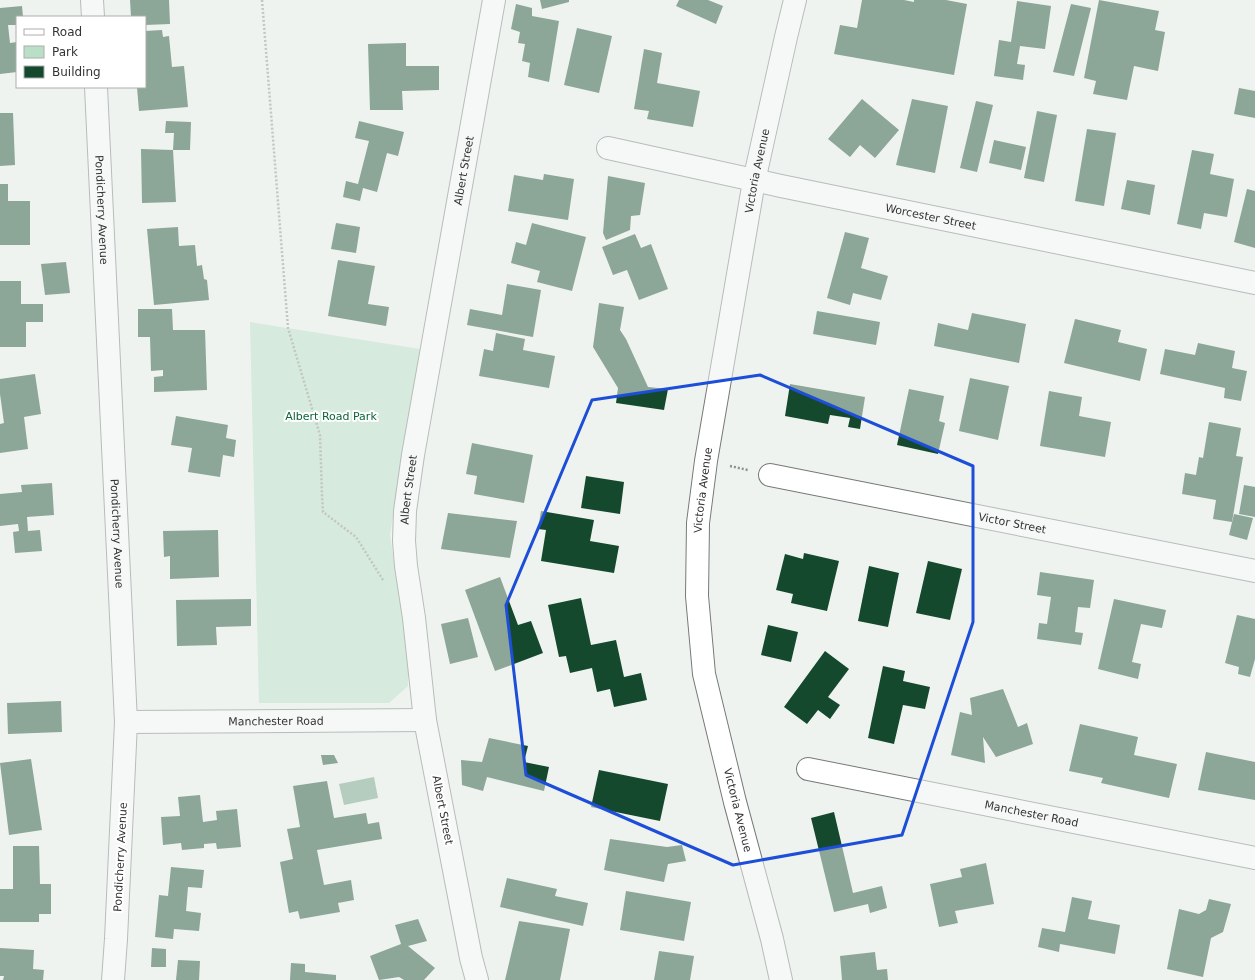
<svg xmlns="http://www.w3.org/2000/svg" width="1255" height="980" viewBox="0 0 1255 980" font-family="'DejaVu Sans',sans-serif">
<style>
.green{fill:#b9dfc6}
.water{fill:#6da081}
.building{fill:#15492e}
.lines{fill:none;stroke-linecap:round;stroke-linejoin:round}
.street-casing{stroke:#767a77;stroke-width:24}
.secondary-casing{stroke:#767a77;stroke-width:24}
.path{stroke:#8e908e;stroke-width:2.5;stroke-dasharray:2 2;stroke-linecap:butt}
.street{stroke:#fff;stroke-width:22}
.secondary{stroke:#fff;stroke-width:22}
.marked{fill:none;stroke:#1d4ed8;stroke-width:3;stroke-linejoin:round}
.labels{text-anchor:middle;stroke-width:4;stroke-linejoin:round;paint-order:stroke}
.street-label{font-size:11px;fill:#333433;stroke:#fefffe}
.park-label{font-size:11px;fill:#0b643b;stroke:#fefffe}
</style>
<rect width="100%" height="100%" fill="#eff3f0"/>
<path class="green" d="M250 322 420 349 390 535 408 656V686L389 703H259Z"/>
<path class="water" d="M374 777 378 798 344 805 339 784Z"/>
<g class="building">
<path d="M130 0H169L170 24 145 25V17H131Z"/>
<path d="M540 0H569V2L542 9Z"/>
<path d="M679 0H708L723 6 716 24 676 6Z"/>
<path d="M862 0H904L914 2V0H946L967 4 954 75 834 54 840 25 857 28Z"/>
<path d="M1099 0 1159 11 1155 30 1165 32 1158 71 1134 66 1127 100 1093 94 1096 81 1084 78Z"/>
<path d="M1017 1 1051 6 1045 49 1020 46 1017 64 1025 65 1023 80 994 76 999 40 1011 42Z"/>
<path d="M516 4 532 8V16L559 21 549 82 528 77 530 63 522 61 525 44 518 43 520 32 511 29Z"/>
<path d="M1071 4 1091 8 1074 76 1053 72Z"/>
<path d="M22 6 23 17H17V25H8L10 43 17 42V72L0 74V8Z"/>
<path d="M577 28 612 36 599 93 564 85Z"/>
<path d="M162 30 163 37 169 36 172 67 184 66 188 107 139 111 137 87H145V31Z"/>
<path d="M406 43V66H439V90L402 91 403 110H370L368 44Z"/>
<path d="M644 49 662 53 657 83 700 91 693 127 647 119 649 111 634 109Z"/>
<path d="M1239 88 1255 91V118L1234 114Z"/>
<path d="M862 99 899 130 875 158 860 145 850 157 828 139Z"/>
<path d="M912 99 948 106 935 173 896 165Z"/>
<path d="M976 101 993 105 977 172 960 168Z"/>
<path d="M1037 111 1057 115 1044 182 1024 178Z"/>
<path d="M0 113H13L15 165 0 166Z"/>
<path d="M166 121 191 122 190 150H173L174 133H165Z"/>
<path d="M359 121 404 132 398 156 387 153 377 192 363 188 360 201 343 197 346 181 358 184 369 141 355 138Z"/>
<path d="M1087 129 1116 133 1104 206 1075 201Z"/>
<path d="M994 140 1026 147 1021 170 989 163Z"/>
<path d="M141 149 173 150 176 202 142 203Z"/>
<path d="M1192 150 1214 154 1210 174 1234 179 1227 217 1204 213 1201 229 1177 224Z"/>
<path d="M544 174 574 179 568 220 508 211 514 175 543 180Z"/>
<path d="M608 176 645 183 640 215 631 216 630 230 606 240 603 233Z"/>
<path d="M1127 180 1155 185 1150 215 1121 209Z"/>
<path d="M0 184H8V201H30V245H0Z"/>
<path d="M1247 189 1255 191V248L1234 242Z"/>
<path d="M336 223 360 227 356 253 331 249Z"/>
<path d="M532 223 586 237 572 291 537 282 540 271 511 263 516 242 526 245Z"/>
<path d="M178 227 179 246 195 245 197 266 202 265 204 279 207 280 209 300 154 305 147 229Z"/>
<path d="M845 232 869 238 861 268 888 276 881 300 853 293 850 305 827 298Z"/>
<path d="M635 234 641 248 651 244 668 289 639 300 627 270 613 275 602 247Z"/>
<path d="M338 260 375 266 368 304 389 307 386 326 328 316Z"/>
<path d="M66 262 70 293 45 295 41 264Z"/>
<path d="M0 281H21V304H43V322H26V347H0Z"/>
<path d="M507 284 541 290 533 337 467 325 470 309 502 315Z"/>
<path d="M599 303 624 307 620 330 626 339 648 387 668 389 664 410 616 403 618 388 593 347Z"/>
<path d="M138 309H172L173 330H205L207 390 154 392V377L163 376V370L151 371 150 337H138Z"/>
<path d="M817 311 880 322 876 345 813 334Z"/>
<path d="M972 313 1026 324 1019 363 934 346 938 323 968 330Z"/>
<path d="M1075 319 1121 330 1118 342 1147 349 1140 381 1064 363Z"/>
<path d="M496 333 525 339 523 350 555 356 549 388 479 376 484 349 493 351Z"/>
<path d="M1198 343 1235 351 1232 368 1247 371 1241 401 1224 398 1225 388 1160 374 1165 349 1195 355Z"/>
<path d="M35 374 41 414 24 417 28 449 0 453V424L4 423 0 394V379Z"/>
<path d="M970 378 1009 386 998 440 959 431Z"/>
<path d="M790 384 865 397 860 429 848 427 850 418 830 415 828 424 785 416Z"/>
<path d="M909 389 944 396 939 421 945 423 938 454 897 445Z"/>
<path d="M1049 391 1082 397 1079 416 1111 422 1105 457 1040 446Z"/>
<path d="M176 416 228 425 226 438 236 440 234 457 223 455 220 477 188 472 192 448 171 445Z"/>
<path d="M1209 422 1241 428 1236 456 1243 457 1232 522 1213 519 1216 500 1182 494 1185 473 1196 475 1199 457 1203 458Z"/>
<path d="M472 443 533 455 524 503 474 494 477 476 466 474Z"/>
<path d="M586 476 624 482 620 514 581 508Z"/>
<path d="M52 483 54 515 27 517 28 531 40 530 42 551 15 553 13 532 19 531 18 524 0 526V494L22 492 21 485Z"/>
<path d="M1244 485 1255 487V517L1239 514Z"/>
<path d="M541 511 594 520 590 541 619 546 614 573 541 561 546 530 538 529Z"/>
<path d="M448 513 517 521 510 558 441 549Z"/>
<path d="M1234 514 1253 518 1247 540 1229 535Z"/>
<path d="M218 530 219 577 170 579V556L164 557 163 531Z"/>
<path d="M804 553 839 561 827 611 791 603 793 594 776 590 785 554 803 559Z"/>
<path d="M928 561 962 569 950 620 916 613Z"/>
<path d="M869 566 899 573 888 627 858 621Z"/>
<path d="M1040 572 1094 580 1090 608 1078 607 1075 632 1083 633 1081 645 1037 639 1039 623 1047 624 1051 597 1037 595Z"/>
<path d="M500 577 518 625 531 621 543 653 495 671 465 590Z"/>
<path d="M581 598 591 645 616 640 624 677 641 673 647 700 614 707 610 689 597 692 592 668 570 673 566 656 559 657 548 605Z"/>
<path d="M251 599V626L216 627 217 645 177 646 176 600Z"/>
<path d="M1114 599 1166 610 1162 628 1141 624 1132 662 1141 664 1138 679 1098 669Z"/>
<path d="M1237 615 1255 619V659L1250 677 1238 674 1239 667 1225 663Z"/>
<path d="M468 618 478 657 450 664 441 624Z"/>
<path d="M768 625 798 632 791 662 761 655Z"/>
<path d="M825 651 849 669 828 697 840 705 830 719 818 710 807 724 784 707Z"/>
<path d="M883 666 905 671 903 681 930 687 925 709 903 705 894 744 868 738Z"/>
<path d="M1003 689 1018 727 1027 723 1033 744 996 757 983 737 985 763 951 755 960 712 972 715 970 698Z"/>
<path d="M61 701 62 732 8 734 7 703Z"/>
<path d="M1080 724 1138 737 1134 755 1177 764 1169 798 1101 783 1103 778 1069 771Z"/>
<path d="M489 738 528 746 524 762 549 767 544 791 487 777 483 791 462 785 461 760 482 762Z"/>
<path d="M1206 752 1255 762V800L1198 790Z"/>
<path d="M321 755H334L338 763 323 765Z"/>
<path d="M31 759 42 830 9 835 0 763Z"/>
<path d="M599 770 668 784 660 821 591 807Z"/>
<path d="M327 781 334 818 366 813 368 824 379 822 382 839 317 850 324 885 351 880 354 900 338 903 340 912 300 919 298 911 289 913 280 862 293 859 287 829 300 827 293 786Z"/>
<path d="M200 795 203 822 217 820 216 811 237 809 241 847 217 849 216 843 204 844V848L182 850 181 843 163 845 161 817 180 816 178 797Z"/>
<path d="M834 812 853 893 882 886 887 908 870 913 868 904 834 912 811 818Z"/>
<path d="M610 839 667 847 682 845 686 861 668 864 664 882 604 870Z"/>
<path d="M13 846H39L40 884H51V914H39V922H0V889H13Z"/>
<path d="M986 863 994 904 955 911 958 923 939 927 930 884 962 877 960 869Z"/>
<path d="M171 867 204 870 202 888 188 887 186 911 201 913 199 931 174 929 173 939 155 937 159 895 168 896Z"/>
<path d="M507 878 557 889 555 896 588 903 583 926 500 907Z"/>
<path d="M626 891 691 902 684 941 620 930Z"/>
<path d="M1072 897 1092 901 1088 919 1120 925 1115 954 1060 944 1059 952 1038 947 1042 928 1065 932Z"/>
<path d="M1209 899 1231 904 1223 932 1211 938 1203 977 1167 969 1179 909 1199 914 1206 910Z"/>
<path d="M418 919 427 941 408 946 435 968 424 980H404L399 977 379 980 370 956 401 944 395 925Z"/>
<path d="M519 921 570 929 560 980H505Z"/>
<path d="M0 948 34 950 33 969 44 970 43 980H3L4 976H0Z"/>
<path d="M152 948 166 949V967H151Z"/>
<path d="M659 951 694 956 690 980H654Z"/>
<path d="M875 952 877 970 887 969 888 980H842L840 956Z"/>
<path d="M178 960 200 961 199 980H176Z"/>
<path d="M291 963 305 964V972L336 975V980H290Z"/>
</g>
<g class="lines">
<defs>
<g id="street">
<path d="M92 0 93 17"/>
<path id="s1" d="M96 87 126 722 116 939 113 980"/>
<path id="s2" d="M608 148 781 186 1255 283"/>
<path id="s3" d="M770 475 1255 571"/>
<path id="s4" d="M126 722 425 720"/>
<path id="s5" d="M808 769 1255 858"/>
<path id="s6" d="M477 980 471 958 425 720 414 618 406 566 404 541 405 511 413 455 494 0"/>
</g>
<g id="secondary">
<path id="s7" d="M781 980 772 939 735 802 704 674 697 596 698 523 706 461 754 181 786 37 795 0"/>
</g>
</defs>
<use href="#street" class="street-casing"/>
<use href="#secondary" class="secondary-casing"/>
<g class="path">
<path d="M262 0 288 328 320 435 322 495 323 512 356 537 383 580"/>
<path d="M730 466 748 470"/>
</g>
<use href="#street" class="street"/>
<use href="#secondary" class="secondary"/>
</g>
<path d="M0 0H1255V980H0ZM760 375 973 466V622L902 835 733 865 526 775 506 605 592 400Z" fill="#eff3f0" fill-opacity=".55" fill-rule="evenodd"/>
<path class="marked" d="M760 375 973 466V622L902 835 733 865 526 775 506 605 592 400Z"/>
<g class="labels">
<g class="street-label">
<text dy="4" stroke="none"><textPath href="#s6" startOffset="821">Albert Street</textPath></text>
<text dy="4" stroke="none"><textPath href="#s7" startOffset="824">Victoria Avenue</textPath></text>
<text dy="4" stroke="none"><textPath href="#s1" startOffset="123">Pondicherry Avenue</textPath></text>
<text dy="4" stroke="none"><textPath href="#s2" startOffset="330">Worcester Street</textPath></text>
<text dy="4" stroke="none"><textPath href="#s6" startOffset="497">Albert Street</textPath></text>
<text dy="4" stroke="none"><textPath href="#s7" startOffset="500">Victoria Avenue</textPath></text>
<text dy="4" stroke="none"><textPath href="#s3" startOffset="247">Victor Street</textPath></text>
<text dy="4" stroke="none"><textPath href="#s1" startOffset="447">Pondicherry Avenue</textPath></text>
<text dy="4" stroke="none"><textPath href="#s4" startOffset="150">Manchester Road</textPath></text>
<text transform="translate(443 810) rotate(79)" y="4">Albert Street</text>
<text transform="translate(738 810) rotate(76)" y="4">Victoria Avenue</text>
<text dy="4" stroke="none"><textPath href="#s5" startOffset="228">Manchester Road</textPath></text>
<text transform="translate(120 857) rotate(-87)" y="4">Pondicherry Avenue</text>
</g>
<g class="park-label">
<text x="331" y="420">Albert Road Park</text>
</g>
</g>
<rect x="16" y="16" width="130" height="72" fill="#fefffe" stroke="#adaead"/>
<rect x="24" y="29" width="20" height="6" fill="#ffffff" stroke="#adaead"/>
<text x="52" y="36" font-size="12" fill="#333433">Road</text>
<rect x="24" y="46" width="20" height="12" fill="#b9dfc6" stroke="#adaead"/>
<text x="52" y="56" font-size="12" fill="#333433">Park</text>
<rect x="24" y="66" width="20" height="12" fill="#15492e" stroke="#adaead"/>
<text x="52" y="76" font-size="12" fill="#333433">Building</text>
</svg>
